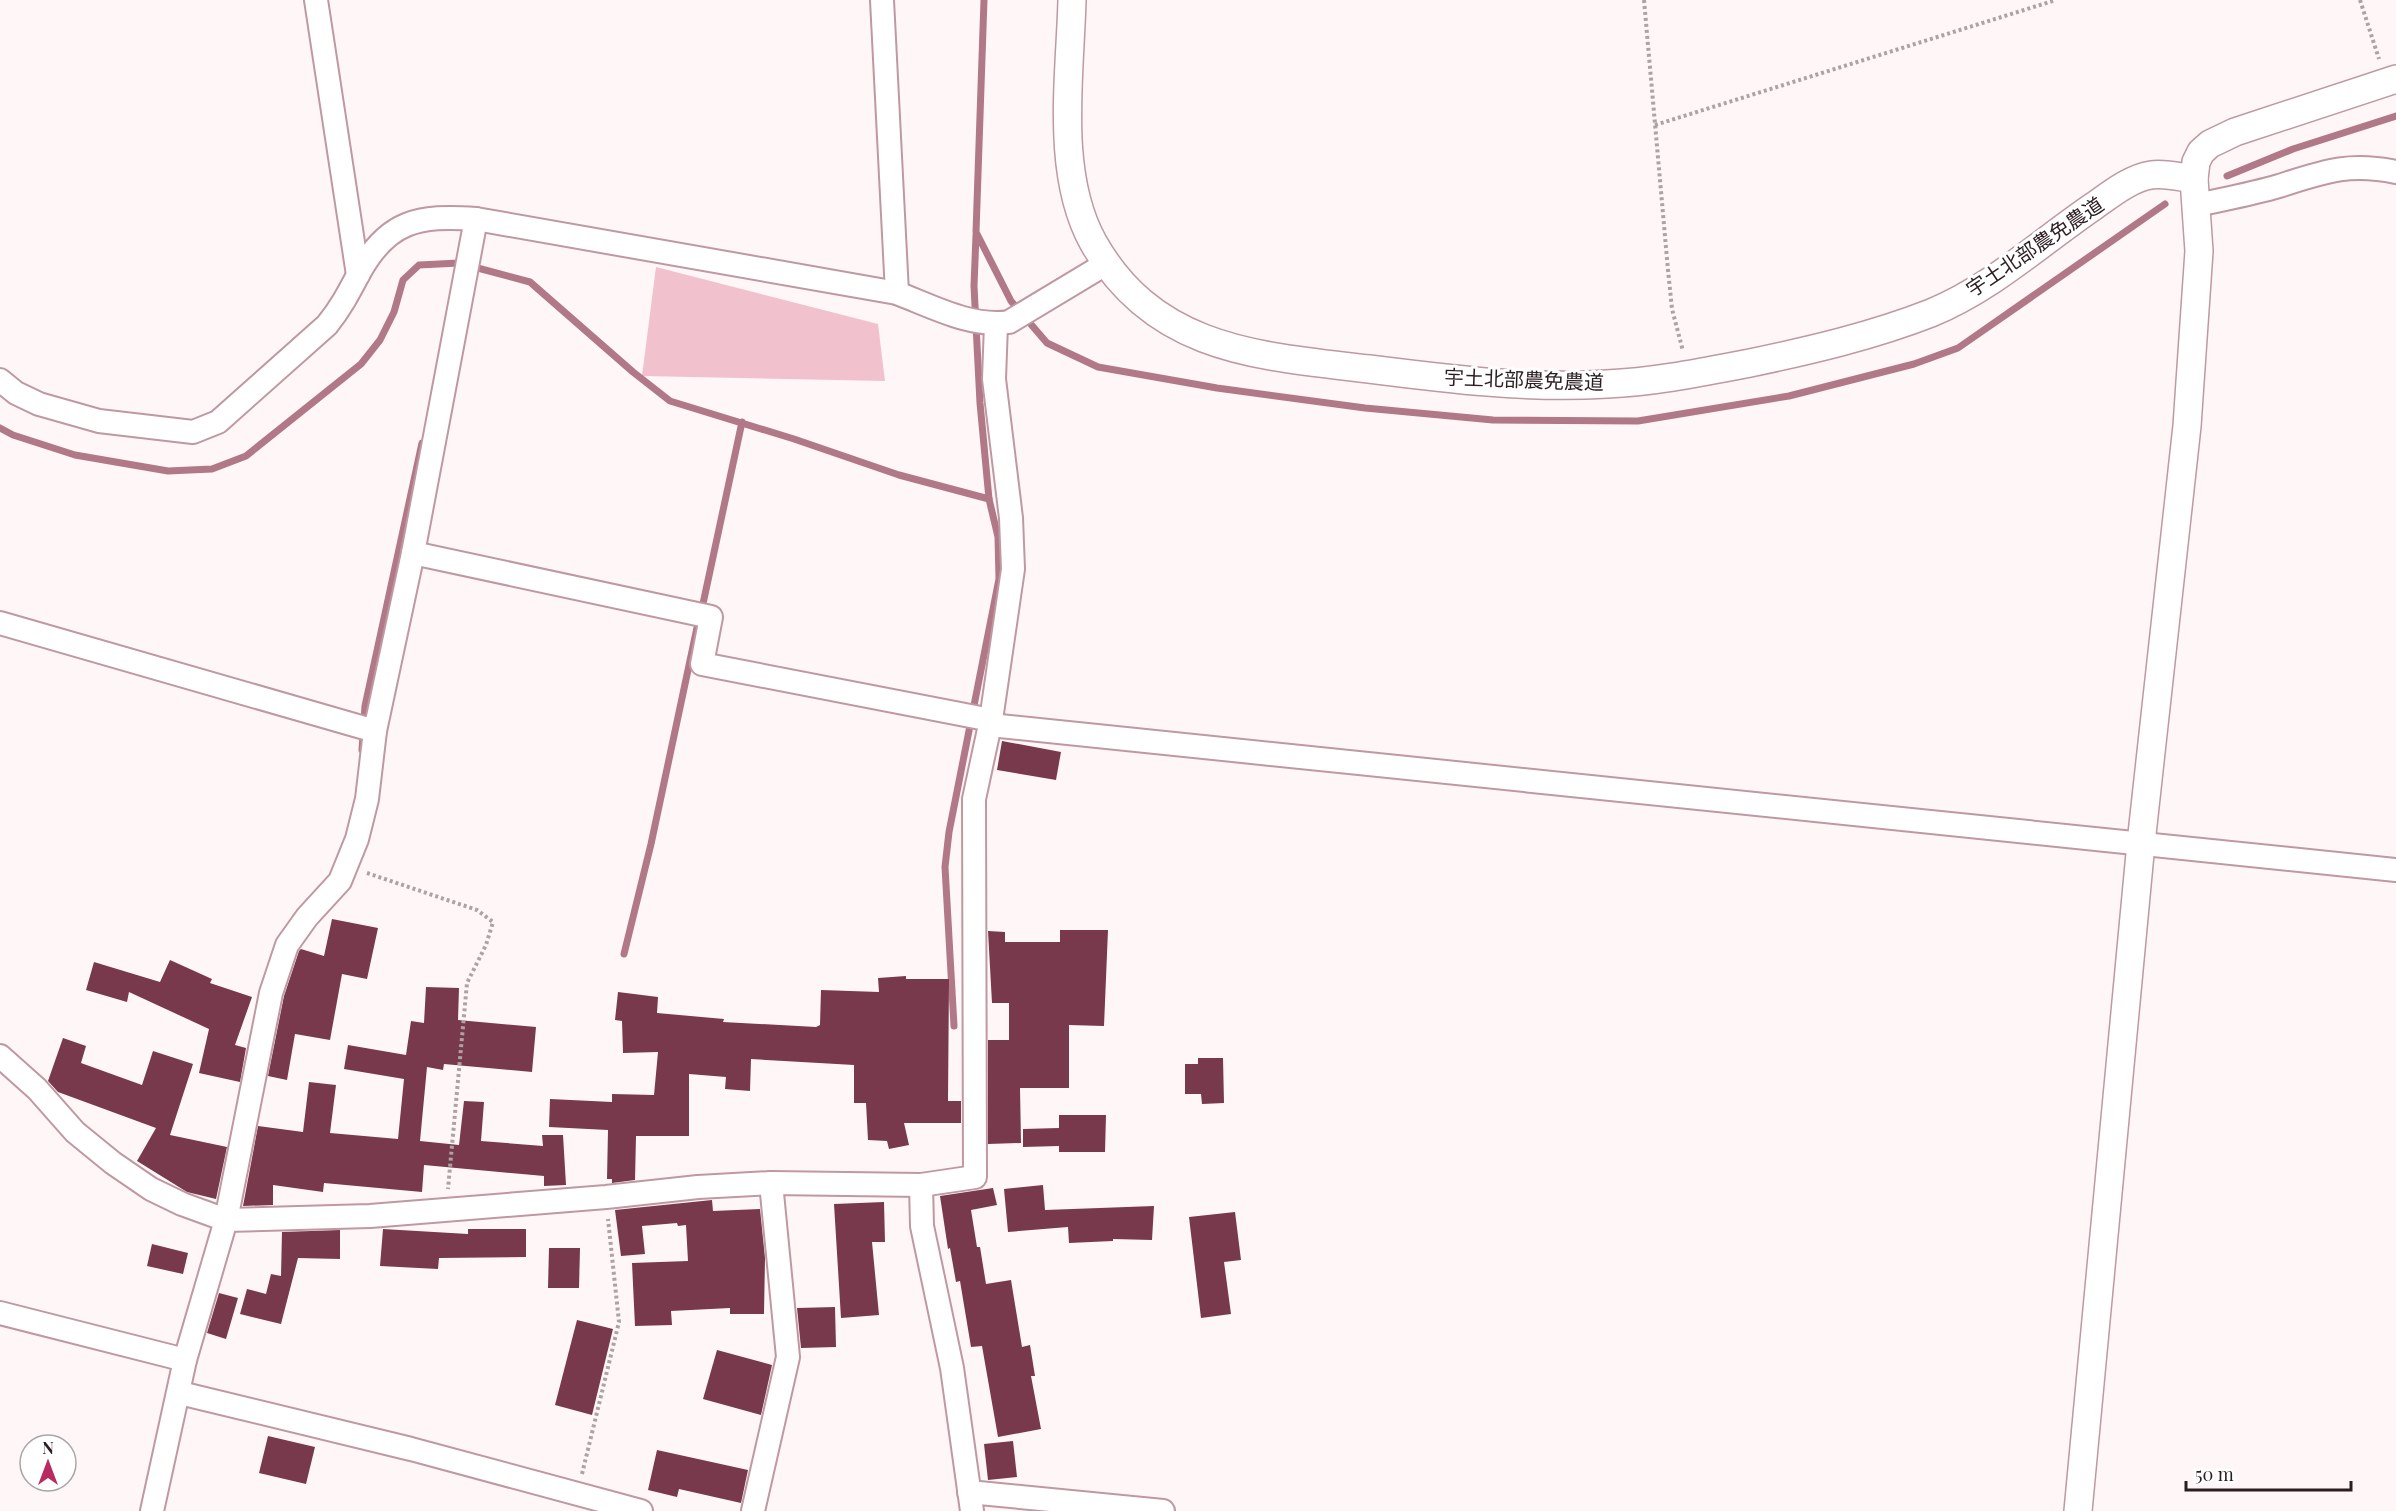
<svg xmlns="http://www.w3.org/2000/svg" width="2396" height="1511" viewBox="0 0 2396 1511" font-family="'Playfair Display','Noto Sans JP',serif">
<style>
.green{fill:#f1c2cd}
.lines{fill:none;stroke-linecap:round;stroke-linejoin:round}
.stream{stroke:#b17987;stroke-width:7}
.building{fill:#77394b}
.minor-casing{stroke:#bf99a1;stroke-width:26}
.tertiary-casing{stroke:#bf99a1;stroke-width:30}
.path{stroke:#ada2a5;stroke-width:4;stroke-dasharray:3 3;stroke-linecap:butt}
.minor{stroke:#fff;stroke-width:22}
.tertiary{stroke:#fff;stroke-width:27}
.labels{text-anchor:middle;stroke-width:6;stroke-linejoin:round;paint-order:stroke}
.street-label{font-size:20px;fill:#2b1d20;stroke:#fff}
</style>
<rect width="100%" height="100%" fill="#fff6f8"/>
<path class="green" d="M656 267 878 324 885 381 642 376Z"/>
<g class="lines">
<g class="stream">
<path d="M984 0 976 232 1011 301 1047 343 1098 367 1217 388 1365 408 1493 420 1638 421 1789 396 1914 364 1958 348 2165 204"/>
<path d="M2227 176 2293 149 2396 116"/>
<path d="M0 428 13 435 75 455 168 471 212 469 246 456 361 364 380 340 394 312 403 280 419 265 459 263 530 282 633 372 670 401 794 439 899 475 989 499"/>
<path d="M701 613 742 422"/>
<path d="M362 750 365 706 422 443"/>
<path d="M624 954 651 844 698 623"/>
<path d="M954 1026 945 867 949 832 999 579 998 537 989 499 980 403 974 286 976 235"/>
</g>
</g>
<g class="building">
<path d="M1002 741 1061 752 1056 780 997 770Z"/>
<path d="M332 919 378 928 367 979 342 974 330 1040 295 1034 287 1080 268 1076 284 996 299 951 301 949 324 956Z"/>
<path d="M1060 930H1108L1104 1026 1069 1025V1088H1020L1021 1143 988 1144V1040H1009V1003H992L988 931 1005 932V942H1060Z"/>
<path d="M170 960 212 979 210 983 252 997 235 1045 246 1048 240 1082 199 1073 209 1029 129 992 127 1002 86 990 94 962 160 982Z"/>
<path d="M906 976V979H949L948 1101H961V1123H904L909 1145 889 1149 887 1141 868 1140 866 1103H854V1065L751 1059 750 1091 725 1089 726 1077 689 1074V1136H636L635 1180 612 1183V1179H607L608 1130 549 1127 550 1099 612 1102V1094L654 1095 658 1052 623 1053 622 1021 615 1020 618 992 658 997 657 1013 724 1019 723 1022 816 1027 820 1025 821 990 879 992 878 978Z"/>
<path d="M426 987 459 988 458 1020 536 1027 532 1072 444 1064 443 1070 427 1067 420 1141 459 1145 464 1101 484 1102 481 1141 543 1146 542 1135H563L566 1185 544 1186V1176L424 1165 422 1192 324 1183 323 1192 273 1185V1205L243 1206 258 1126 303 1132 309 1082 336 1085 330 1133 398 1139 404 1079 344 1069 348 1045 406 1055 411 1021 424 1023Z"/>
<path d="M63 1038 86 1046 81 1063 142 1085 153 1051 193 1064 170 1135 227 1147 216 1199 187 1192 137 1161 156 1128 58 1092 48 1081Z"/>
<path d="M1198 1058H1223L1224 1103 1202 1104 1201 1094H1185V1064H1198Z"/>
<path d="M1059 1115H1106L1105 1152H1059V1146L1023 1147V1129L1059 1128Z"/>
<path d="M1043 1185 1045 1210 1154 1206 1152 1240 1113 1239V1241L1069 1243 1068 1227 1008 1232 1004 1189Z"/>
<path d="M993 1188 997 1205 971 1210 977 1247H980L986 1284 1011 1280 1022 1347 1030 1345 1035 1376H1031L1041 1429 998 1437 982 1346 971 1347 960 1281 956 1282 950 1248 948 1249 940 1196Z"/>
<path d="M712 1200 713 1211 760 1209 765 1258 764 1314H730V1308L671 1311 672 1325 635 1326 632 1263 688 1261 686 1225 678 1226 677 1223 642 1226 645 1254 621 1256 615 1210Z"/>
<path d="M884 1202 885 1242H872L879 1315 841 1318 834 1204Z"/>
<path d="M1235 1212 1241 1260 1224 1262 1231 1314 1201 1318 1189 1217Z"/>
<path d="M383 1229 468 1234V1229H526V1257L439 1258 438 1269 380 1266Z"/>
<path d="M340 1230V1259L298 1258 281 1324 240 1314 247 1289 266 1294 271 1274 281 1276 282 1232Z"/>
<path d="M152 1244 188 1253 183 1274 147 1266Z"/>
<path d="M549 1248H580L579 1288H548Z"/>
<path d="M219 1293 238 1298 226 1339 207 1333Z"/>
<path d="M835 1307 836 1347 801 1348 797 1308Z"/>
<path d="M577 1320 613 1329 592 1415 555 1405Z"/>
<path d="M717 1350 772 1365 761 1415 703 1399Z"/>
<path d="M268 1436 315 1447 306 1484 259 1473Z"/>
<path d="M1013 1441 1017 1477 988 1480 984 1444Z"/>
<path d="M657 1450 748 1470 741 1503 679 1489 677 1497 648 1490Z"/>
</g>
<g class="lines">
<defs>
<g id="minor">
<path d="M316 0 358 275"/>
<path d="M882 0 897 293"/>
<path d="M2197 205C2224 199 2252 194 2279 186 2323 172 2348 162 2396 172"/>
<path d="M0 380 16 393 39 404 99 421 193 432 218 422 327 325C340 309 348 294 358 275 387 220 419 215 476 219L897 293C931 306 972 328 1009 322L1107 263"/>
<path d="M413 553 711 617 702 664 991 720"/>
<path d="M0 623 375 731"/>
<path d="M990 725 2396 870"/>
<path d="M0 1056 37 1089 75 1132 113 1163 151 1189 182 1204 226 1220 370 1216 606 1197 698 1187 771 1183 921 1185 975 1177 974 799 991 720 1013 569 1011 518 994 379 996 324"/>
<path d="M921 1185 922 1226 952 1368 972 1511"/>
<path d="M0 1313 185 1360"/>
<path d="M180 1393 411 1449 641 1511"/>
<path d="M969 1492 1163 1511"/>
<path d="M152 1511 185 1360 226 1220 271 993 287 945 307 917 340 881 357 839 367 799 375 731 413 553 476 219"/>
<path d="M753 1511 788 1357 771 1183"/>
</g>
<g id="tertiary">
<path d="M1072 0C1070 77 1055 173 1093 242 1154 351 1259 356 1369 369 1448 379 1527 389 1607 384 1655 382 1703 372 1750 363 1812 350 1872 336 1931 313 1992 288 2041 242 2094 206 2111 194 2131 178 2151 175 2165 173 2180 177 2194 179"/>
<path d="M2078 1511 2141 843 2187 426 2199 251 2194 179 2196 162 2201 152 2210 144 2235 132 2396 79"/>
</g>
</defs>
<use href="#minor" class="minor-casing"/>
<use href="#tertiary" class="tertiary-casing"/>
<g class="path">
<path d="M1644 0 1668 270 1672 309 1683 351"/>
<path d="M2360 0 2379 59"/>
<path d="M1655 125 2056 0"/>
<path d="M367 873 477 910 493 922 486 945 467 983 448 1189"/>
<path d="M582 1474 619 1322 608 1219"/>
</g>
<use href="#minor" class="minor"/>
<use href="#tertiary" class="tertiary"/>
</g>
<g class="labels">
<g class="street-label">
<text transform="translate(2035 247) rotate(-34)" y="7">宇土北部農免農道</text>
<text transform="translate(1524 380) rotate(2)" y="7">宇土北部農免農道</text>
</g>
</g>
<g transform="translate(48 1463)"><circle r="28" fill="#ffffff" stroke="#aaa5a6" stroke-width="1.5"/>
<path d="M0-4.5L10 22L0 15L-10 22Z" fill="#b82b60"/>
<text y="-9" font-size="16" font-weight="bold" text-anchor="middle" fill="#2b1d20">N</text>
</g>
<path d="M2186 1481v9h165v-9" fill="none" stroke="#2b1d20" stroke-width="3"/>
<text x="2195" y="1481" font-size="18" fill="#2b1d20" stroke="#ffffff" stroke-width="4.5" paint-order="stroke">50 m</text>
</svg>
